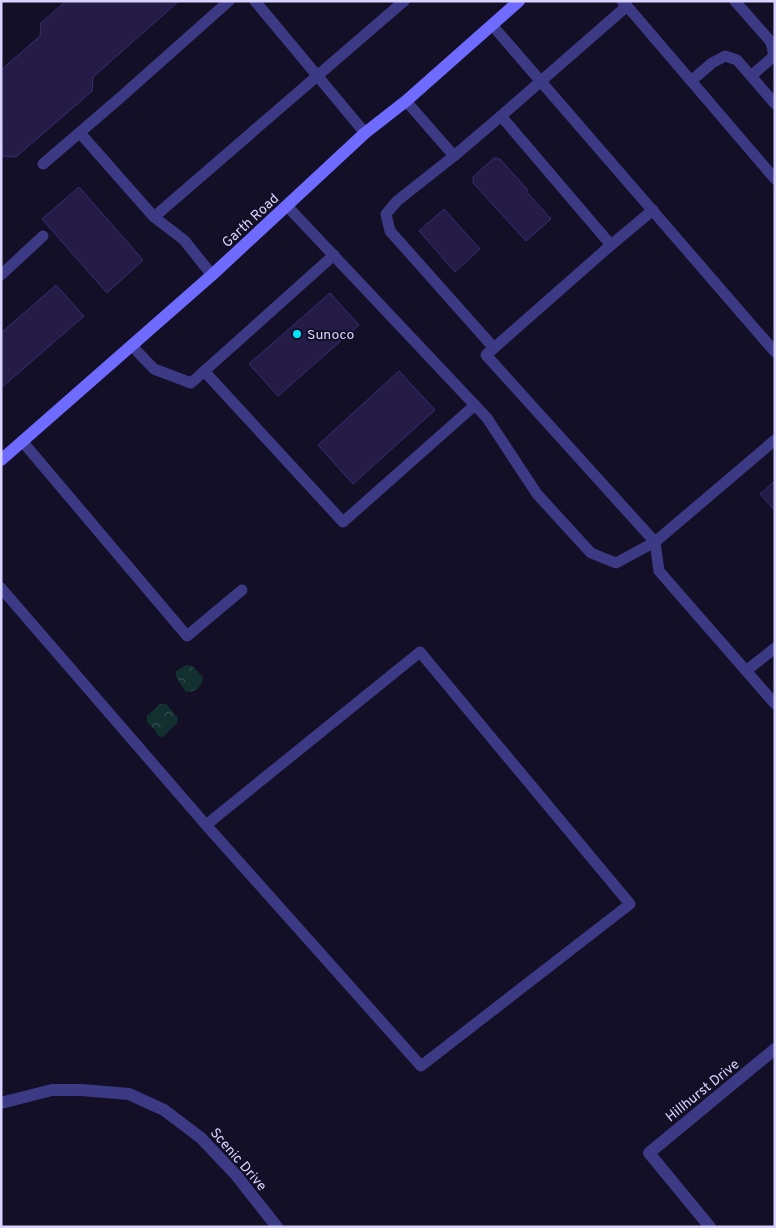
<svg xmlns="http://www.w3.org/2000/svg" width="776" height="1228" viewBox="0 0 776 1228" font-family="Overpass,sans-serif">
<style>
.park{fill:url(#park-crowns)}
.building{fill:#241b47;stroke:#3b2d73}
.lines{fill:none;stroke-linecap:round;stroke-linejoin:round}
.lane{stroke:#3d3a85;stroke-width:11}
.street{stroke:#3d3a85;stroke-width:12}
.secondary{stroke:#6f6bff;stroke-width:12}
.poi-dot{fill:#00e5ff;stroke:#130f26;stroke-width:2}
.labels{text-anchor:middle;stroke-width:4;stroke-linejoin:round;paint-order:stroke}
.street-label{font-size:14px;fill:#d9d4ff;stroke:#130f26}
.poi-label{font-size:14px;fill:#d9d4ff;stroke:#130f26;text-anchor:start}
</style>
<defs>
<pattern id="park-crowns" width="20" height="18" patternUnits="userSpaceOnUse" patternTransform="scale(1.25)"><rect width="20" height="18" fill="#12302f"/><path d="M2 6a3 3 0 1 1 6 0M12 15a3 3 0 1 1 6 0" fill="none" stroke="#344d4e"/></pattern>
</defs>
<rect width="100%" height="100%" fill="#130f26"/>
<g class="park">
<path d="M186 665 192 666 203 677C202 687 196 692 186 692L176 677V671Z"/>
<path d="M160 704H166L178 718 177 723 163 737 158 736 155 730 147 722V716Z"/>
</g>
<g class="building">
<path d="M66 1H179L93 77 92 91 16 157 2 156 1 70 40 36 41 23Z"/>
<path d="M494 158 500 159 527 189V192L551 219 526 241 473 183V177Z"/>
<path d="M79 187 143 260 107 293 42 219Z"/>
<path d="M444 209 480 249 455 272 419 231Z"/>
<path d="M56 285 84 316 1 388V333Z"/>
<path d="M330 293 359 325 278 396 249 364Z"/>
<path d="M399 371 435 410 353 484 318 445Z"/>
<path d="M775 481V511L760 494Z"/>
</g>
<g class="lines">
<g class="lane">
<path d="M255 1 365 133"/>
<path d="M735 1 771 42 774 56 751 76 775 104"/>
<path d="M627 6 775 179"/>
<path d="M492 25 775 352"/>
<path d="M691 81 712 63 725 56 737 60 751 76"/>
<path d="M501 116 627 6 622 1"/>
<path d="M80 133 154 217 184 240 212 275"/>
<path d="M454 156 397 201 386 214 390 231 494 348"/>
<path d="M43 164 121 97 229 1"/>
<path d="M287 206 487 418 537 494 591 553 616 563 655 542 486 355 611 245 501 116 454 156 406 101"/>
<path d="M154 217 404 1"/>
<path d="M611 245 653 210"/>
<path d="M1 275 43 236"/>
<path d="M132 346 154 369 191 383 334 255"/>
<path d="M204 371 343 522 475 405"/>
<path d="M775 440 655 542 659 571 775 704"/>
<path d="M22 441 187 636 242 590"/>
<path d="M1 588 206 825"/>
<path d="M420 652 630 904 421 1066 206 825Z"/>
<path d="M747 670 775 648"/>
</g>
<g class="street">
<path d="M1 1103 52 1090H81L129 1094 164 1110 201 1138 236 1175 277 1227"/>
<path d="M710 1227 649 1153 775 1049"/>
</g>
<path class="secondary" d="M1 460 212 275 365 133 406 101 519 1"/>
</g>
<circle class="poi-dot" cx="297" cy="334" r="5"/>
<g class="labels">
<g class="street-label">
<text transform="translate(250 220) rotate(-43)" y="5">Garth Road</text>
<text transform="translate(702 1090) rotate(-39)" y="5">Hillhurst Drive</text>
<text transform="translate(239 1159) rotate(49)" y="5">Scenic Drive</text>
</g>
<g class="poi-label">
<text x="307" y="339">Sunoco</text>
</g>
</g>
<rect width="776" height="1228" fill="none" stroke="#d9d4ff" stroke-width="5"/>
</svg>
